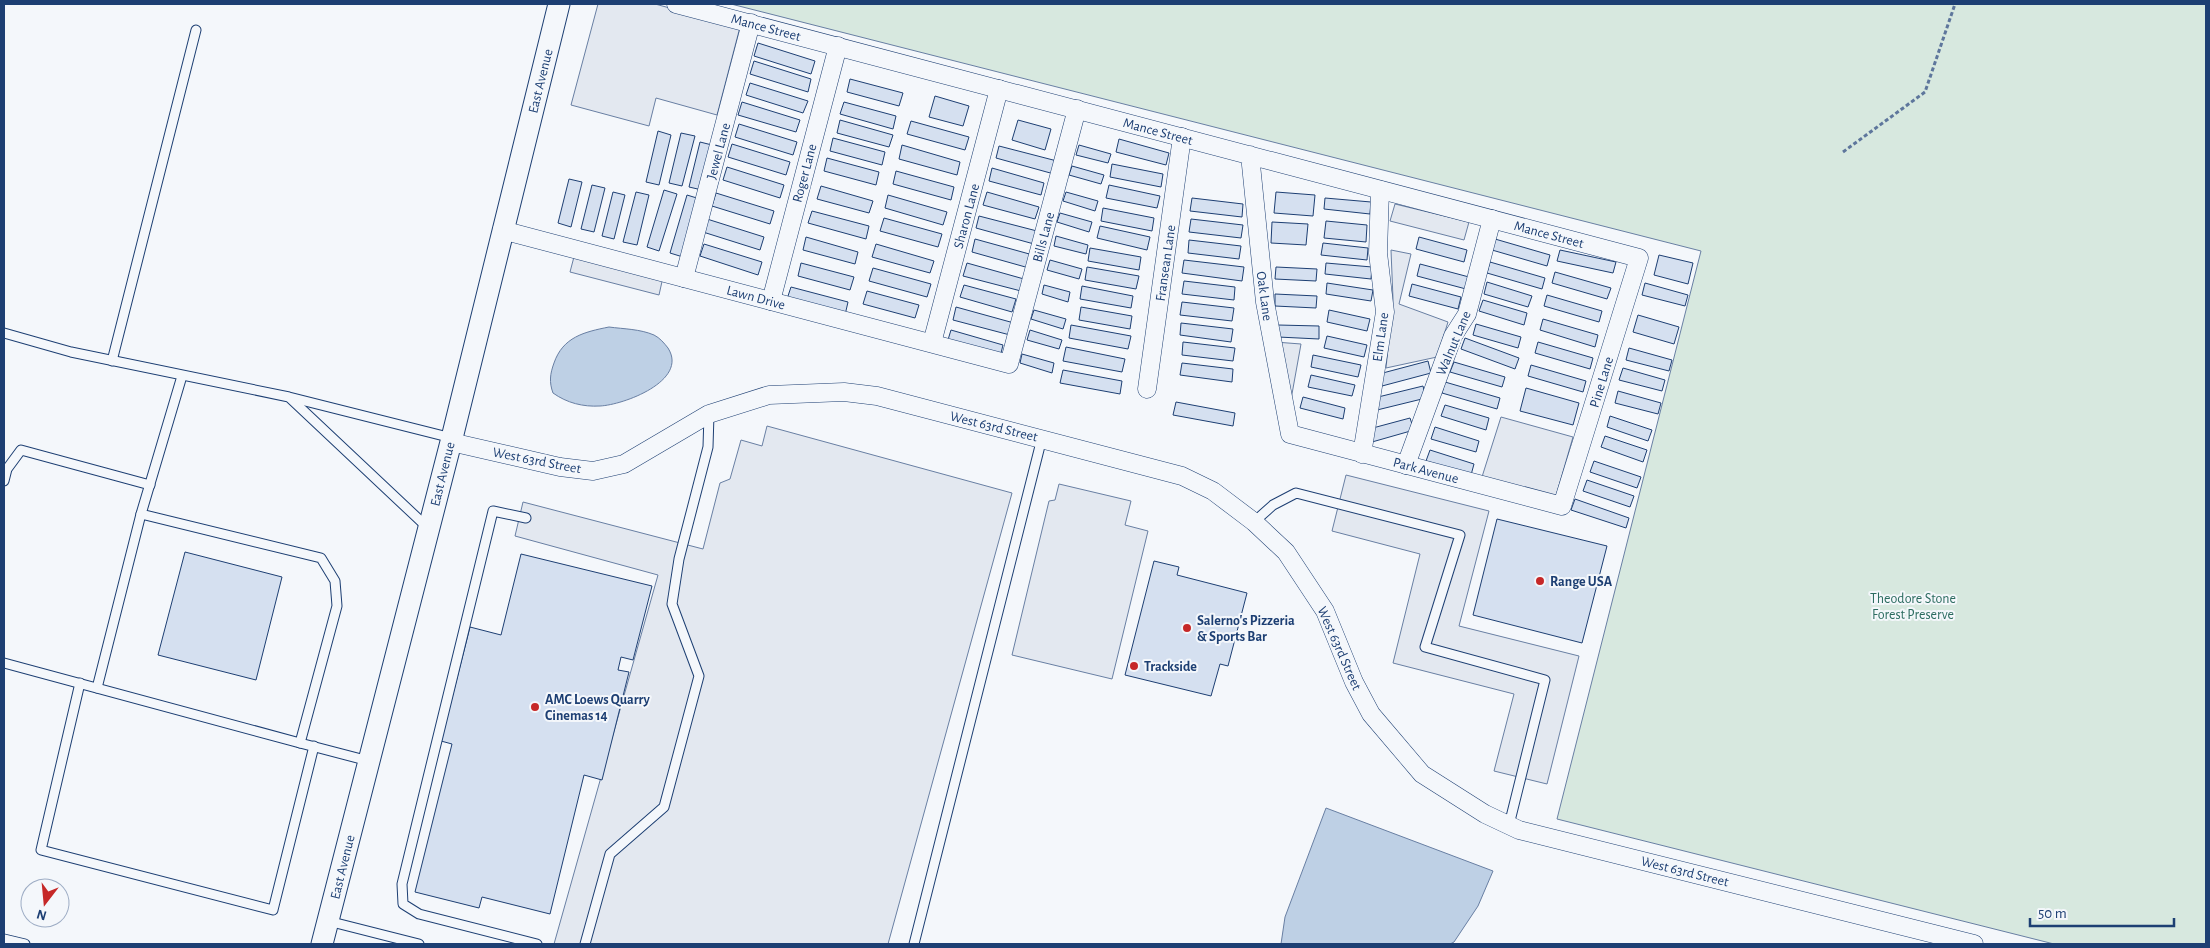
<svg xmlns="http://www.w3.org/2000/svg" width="2210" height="948" viewBox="0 0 2210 948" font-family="'Alegreya Sans',sans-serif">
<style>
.green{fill:#d7e8df;stroke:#687fa3}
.parking{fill:#e3e8f0;stroke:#687fa3}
.water{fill:#bed0e5;stroke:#687fa3}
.building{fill:#d5e0f0;stroke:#1d3f73}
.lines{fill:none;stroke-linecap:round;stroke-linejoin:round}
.service-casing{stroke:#1d3f73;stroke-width:11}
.minor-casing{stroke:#1d3f73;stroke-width:19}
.tertiary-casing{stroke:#1d3f73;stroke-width:23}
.path{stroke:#5e769c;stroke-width:3;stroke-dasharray:4 2.5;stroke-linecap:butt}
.service{stroke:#f4f7fb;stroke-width:9}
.minor{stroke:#f4f7fb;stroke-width:18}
.tertiary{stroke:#f4f7fb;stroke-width:21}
.poi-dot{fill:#c62828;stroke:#f4f7fb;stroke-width:2}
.labels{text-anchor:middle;stroke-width:4;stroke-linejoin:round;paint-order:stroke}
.street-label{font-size:14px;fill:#1d3f73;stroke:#f4f7fb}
.poi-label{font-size:14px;font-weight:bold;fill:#1d3f73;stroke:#f4f7fb;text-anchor:start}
.park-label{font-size:14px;fill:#2c6c60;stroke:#f4f7fb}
</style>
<rect width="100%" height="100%" fill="#f4f7fb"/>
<path class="green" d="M731 4H2206V944H2054L1557 819 1701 251Z"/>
<g class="parking">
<path d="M598 4H655L740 27 717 115 656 98 649 126 571 105Z"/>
<path d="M1395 204 1469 222 1464 240 1390 221Z"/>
<path d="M1391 250 1411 254 1399 304 1448 322 1437 357 1386 368 1393 299Z"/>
<path d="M575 253 663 277 659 295 570 272Z"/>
<path d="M1275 342 1301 344 1290 405Z"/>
<path d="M1501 417 1573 437 1555 499 1481 480Z"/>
<path d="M767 426 1012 493 888 944H554L658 575 515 536 523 502 703 549 720 483 730 479 741 440 762 446Z"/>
<path d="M1346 475 1489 511 1459 626 1579 656 1547 784 1494 771 1514 694 1393 663 1420 554 1332 531Z"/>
<path d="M1059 484 1131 501 1125 525 1148 531 1112 679 1012 655 1049 501 1055 500Z"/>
</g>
<g class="water">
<path d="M609 327C624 329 640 329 654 335 660 338 664 343 668 348 689 381 623 405 600 406 583 407 567 403 553 393 549 382 550 374 554 363 563 337 584 332 609 327Z"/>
<path d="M1326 808 1493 871 1478 906 1454 942 1450 944H1281L1285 917Z"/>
</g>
<g class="building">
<path d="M758 43 815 61 811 74 754 56Z"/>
<path d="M754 61 811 79 808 92 750 74Z"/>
<path d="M850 79 903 93 899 106 847 92Z"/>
<path d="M750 83 808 101 803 113 746 95Z"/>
<path d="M935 96 969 106 963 126 929 117Z"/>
<path d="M742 102 800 120 796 132 738 115Z"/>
<path d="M844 102 896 116 893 129 840 114Z"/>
<path d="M840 120 893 135 889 147 837 133Z"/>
<path d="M1018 120 1051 129 1045 150 1012 140Z"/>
<path d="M911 121 969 137 965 150 907 134Z"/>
<path d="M739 124 797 142 793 155 735 137Z"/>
<path d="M658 131 671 135 659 185 646 182Z"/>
<path d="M681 133 695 136 682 186 669 183Z"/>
<path d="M833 138 885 152 882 165 830 151Z"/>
<path d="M1119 139 1169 153 1166 165 1116 152Z"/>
<path d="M700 142 712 145 702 190 689 187Z"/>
<path d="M732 144 790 162 786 175 728 157Z"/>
<path d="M902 145 960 162 957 175 899 159Z"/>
<path d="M1079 145 1111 154 1108 163 1076 155Z"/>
<path d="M999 146 1057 161 1054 174 996 158Z"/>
<path d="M827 158 879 172 876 185 824 171Z"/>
<path d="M1112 164 1163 174 1161 187 1110 177Z"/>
<path d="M1072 166 1104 175 1101 184 1069 175Z"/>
<path d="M727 167 784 185 780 198 723 180Z"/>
<path d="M992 168 1044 183 1041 195 989 181Z"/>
<path d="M896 171 954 187 951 200 893 184Z"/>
<path d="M569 179 582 182 571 227 558 223Z"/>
<path d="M592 185 605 188 594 232 581 229Z"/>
<path d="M1109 185 1160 196 1157 208 1106 198Z"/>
<path d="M821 186 873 201 869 213 817 199Z"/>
<path d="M664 190 677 194 659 251 647 247Z"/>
<path d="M613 192 625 195 614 239 602 236Z"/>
<path d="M636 192 649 195 637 245 623 242Z"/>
<path d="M987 192 1039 207 1035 219 983 205Z"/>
<path d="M1066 192 1098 201 1095 211 1063 201Z"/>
<path d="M1276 192 1315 195 1313 216 1274 213Z"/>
<path d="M716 193 774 211 770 224 712 206Z"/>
<path d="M687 195 700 199 683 257 670 253Z"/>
<path d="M888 195 947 212 943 225 885 208Z"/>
<path d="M1192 198 1243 204 1242 217 1190 211Z"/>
<path d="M1325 198 1371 202 1370 214 1324 209Z"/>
<path d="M1103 208 1154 218 1152 231 1101 221Z"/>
<path d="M812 211 869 226 866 239 808 223Z"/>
<path d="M1060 213 1092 222 1089 232 1057 222Z"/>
<path d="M979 216 1037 231 1034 244 976 228Z"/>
<path d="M884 218 942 234 938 247 880 231Z"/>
<path d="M707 219 764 237 760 250 703 232Z"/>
<path d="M1191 219 1243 225 1241 238 1189 232Z"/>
<path d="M1326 221 1367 225 1366 242 1324 238Z"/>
<path d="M1272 222 1308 224 1306 245 1271 243Z"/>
<path d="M1100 226 1150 237 1147 250 1097 238Z"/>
<path d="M1056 236 1088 245 1086 254 1054 246Z"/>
<path d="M806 237 858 252 855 264 803 250Z"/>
<path d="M1419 237 1467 250 1464 262 1416 249Z"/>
<path d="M975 239 1033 255 1029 268 972 252Z"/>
<path d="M1495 239 1550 255 1547 266 1492 250Z"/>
<path d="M1189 240 1241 246 1239 259 1188 253Z"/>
<path d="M1323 243 1368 248 1367 260 1321 255Z"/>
<path d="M704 244 762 262 758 275 700 256Z"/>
<path d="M876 244 934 261 930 273 872 257Z"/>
<path d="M1090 248 1141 257 1139 270 1088 261Z"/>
<path d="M1560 250 1616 262 1613 273 1557 261Z"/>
<path d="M1659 255 1693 263 1688 284 1654 275Z"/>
<path d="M1050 260 1082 269 1079 279 1047 270Z"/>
<path d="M1184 260 1244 267 1242 281 1182 273Z"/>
<path d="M1490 262 1545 278 1542 289 1487 273Z"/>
<path d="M801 263 854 277 850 290 798 276Z"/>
<path d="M967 263 1024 279 1021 291 963 276Z"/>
<path d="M1326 263 1372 267 1371 279 1325 274Z"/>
<path d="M1420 264 1469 277 1466 289 1417 276Z"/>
<path d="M1087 267 1139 276 1136 289 1085 280Z"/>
<path d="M1276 267 1317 269 1316 281 1275 279Z"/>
<path d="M873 268 931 284 927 297 869 281Z"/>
<path d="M1555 272 1611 288 1607 299 1552 283Z"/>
<path d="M1184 281 1235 287 1234 300 1182 294Z"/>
<path d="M1487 282 1532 296 1528 307 1484 294Z"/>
<path d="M1327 283 1373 290 1371 301 1326 294Z"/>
<path d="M1645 283 1688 295 1685 306 1642 295Z"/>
<path d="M1412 284 1461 297 1458 309 1409 296Z"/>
<path d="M964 285 1016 299 1012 312 960 297Z"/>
<path d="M1044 285 1070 292 1068 302 1042 294Z"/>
<path d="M1082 286 1133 296 1131 308 1080 299Z"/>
<path d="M791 287 848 302 845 315 787 299Z"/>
<path d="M867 291 919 305 915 318 863 304Z"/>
<path d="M1275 294 1317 296 1316 308 1275 306Z"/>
<path d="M1547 295 1602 311 1599 322 1544 306Z"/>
<path d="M1483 300 1527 313 1524 325 1479 311Z"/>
<path d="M1182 302 1234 308 1232 321 1180 315Z"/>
<path d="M956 307 1014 323 1010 335 953 320Z"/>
<path d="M1081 307 1132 316 1130 329 1079 320Z"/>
<path d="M1034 310 1066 319 1063 329 1031 319Z"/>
<path d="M1329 310 1370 319 1367 331 1327 322Z"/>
<path d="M1638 315 1679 327 1674 344 1633 332Z"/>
<path d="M1543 319 1598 335 1595 347 1540 330Z"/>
<path d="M1181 323 1233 329 1231 342 1180 335Z"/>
<path d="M1476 324 1521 337 1518 348 1473 335Z"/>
<path d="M1071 325 1131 336 1128 349 1069 338Z"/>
<path d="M1278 325 1319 326V339L1278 337Z"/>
<path d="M951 330 1003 345 1000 357 947 343Z"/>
<path d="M1030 330 1062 340 1059 349 1027 340Z"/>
<path d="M1327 336 1367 345 1364 357 1324 348Z"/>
<path d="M1465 338 1519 358 1515 369 1461 349Z"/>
<path d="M1183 342 1235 348 1233 361 1182 355Z"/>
<path d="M1538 342 1593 358 1590 369 1535 353Z"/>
<path d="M1066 347 1125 359 1122 372 1063 361Z"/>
<path d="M1629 348 1672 360 1669 371 1626 360Z"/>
<path d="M1022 354 1054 363 1052 373 1020 363Z"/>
<path d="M1313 355 1361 365 1358 377 1311 367Z"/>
<path d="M1428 361 1431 373 1382 386 1379 374Z"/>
<path d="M1454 362 1505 377 1502 387 1450 372Z"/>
<path d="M1182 363 1233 369 1232 382 1180 375Z"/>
<path d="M1531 365 1586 381 1583 392 1528 376Z"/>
<path d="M1623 368 1665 380 1662 391 1619 380Z"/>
<path d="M1063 370 1122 381 1120 394 1060 383Z"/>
<path d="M1311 375 1355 385 1352 396 1308 387Z"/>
<path d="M1445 382 1500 398 1497 409 1442 393Z"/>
<path d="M1423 386 1426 398 1377 410 1374 398Z"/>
<path d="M1526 388 1579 403 1573 425 1520 411Z"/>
<path d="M1618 391 1661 403 1658 414 1615 403Z"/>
<path d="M1303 397 1345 408 1343 419 1300 408Z"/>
<path d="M1176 402 1235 413 1233 426 1173 415Z"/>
<path d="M1445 405 1489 418 1486 430 1441 416Z"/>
<path d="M1610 416 1652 430 1648 441 1607 427Z"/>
<path d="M1410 418 1414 430 1372 442 1369 429Z"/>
<path d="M1435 427 1479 441 1476 452 1431 439Z"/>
<path d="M1605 436 1647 450 1643 462 1601 447Z"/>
<path d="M1430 450 1474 464 1471 475 1426 461Z"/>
<path d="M1594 461 1641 477 1637 488 1590 472Z"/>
<path d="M1587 480 1634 496 1630 507 1583 491Z"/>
<path d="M1575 499 1629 518 1626 528 1571 510Z"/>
<path d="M1497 519 1607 546 1582 643 1473 615Z"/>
<path d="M185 552 282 577 256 680 158 655Z"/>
<path d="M521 554 652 586 633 660 621 657 618 670 629 672 602 780 584 775 550 914 482 897 479 908 415 892 452 744 441 741 470 627 501 635Z"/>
<path d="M1154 561 1179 567 1177 575 1247 593 1228 666 1220 664 1211 696 1125 675Z"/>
</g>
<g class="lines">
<defs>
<g id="service">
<path d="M4 333 71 352 289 397 452 438"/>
<path d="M112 361 196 30"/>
<path d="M182 376 141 514 321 558 335 581 337 606 300 743 369 761"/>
<path d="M291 399 427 527"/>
<path d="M4 481 7 469 21 450 150 485"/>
<path d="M526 518 493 511 402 884 403 904 419 914 537 944"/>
<path d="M1254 522 1273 505 1296 493 1460 535 1425 647 1545 680 1509 825"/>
<path d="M4 663 300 743"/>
<path d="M80 683 41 850 273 910 314 746"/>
<path d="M97 688 141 514"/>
<path d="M328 921 419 944"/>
<path d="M4 939 25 944"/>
<path d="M585 944 610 854 664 807 699 676 672 604 679 559 708 447 709 414"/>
<path d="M914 944 1042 438"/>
</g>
<g id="minor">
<path d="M676 4C997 88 1318 173 1639 258L1562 506 1290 434 1265 302 1250 155"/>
<path d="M502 230 1009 364 1077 109"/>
<path d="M684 278 751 23"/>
<path d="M771 301 838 46"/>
<path d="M932 343 999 89"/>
<path d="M1147 389 1182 137"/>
<path d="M451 442 560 467 593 471 624 464 709 414 769 395 844 392 877 396 1182 476 1213 491 1254 522 1286 552 1325 611 1354 682 1371 714 1422 774 1485 814 1519 830 1974 944"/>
<path d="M1362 454 1385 312 1378 253 1380 190"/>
<path d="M1406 465 1453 336 1467 314 1492 219"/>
</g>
<path id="tertiary" d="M322 944 452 438 559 4"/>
</defs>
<use href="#service" class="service-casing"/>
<use href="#minor" class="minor-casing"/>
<use href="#tertiary" class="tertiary-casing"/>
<path class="path" d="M1843 152 1925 92 1955 4"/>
<use href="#service" class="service"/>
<use href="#minor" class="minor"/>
<use href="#tertiary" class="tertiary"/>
</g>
<g class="poi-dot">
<circle cx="1540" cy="581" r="5"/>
<circle cx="1187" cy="628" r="5"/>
<circle cx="1134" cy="666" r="5"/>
<circle cx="535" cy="707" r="5"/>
</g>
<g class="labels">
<g class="street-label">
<text transform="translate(766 27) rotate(15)" y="5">Mance Street</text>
<text transform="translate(540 81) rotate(-76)" y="5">East Avenue</text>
<text transform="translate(1158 131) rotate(15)" y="5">Mance Street</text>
<text transform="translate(718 151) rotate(-75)" y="5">Jewel Lane</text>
<text transform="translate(804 173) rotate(-75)" y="5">Roger Lane</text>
<text transform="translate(966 216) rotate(-75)" y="5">Sharon Lane</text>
<text transform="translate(1549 234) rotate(15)" y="5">Mance Street</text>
<text transform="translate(1043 237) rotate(-75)" y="5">Bills Lane</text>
<text transform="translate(1165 263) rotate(-82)" y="5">Fransean Lane</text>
<text transform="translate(1265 296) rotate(82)" y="5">Oak Lane</text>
<text transform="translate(756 297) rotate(15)" y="5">Lawn Drive</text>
<text transform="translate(1380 337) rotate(-82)" y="5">Elm Lane</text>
<text transform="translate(1453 343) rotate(-67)" y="5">Walnut Lane</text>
<text transform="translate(1601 382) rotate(-73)" y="5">Pine Lane</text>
<text transform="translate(994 426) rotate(14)" y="5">West 63rd Street</text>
<text transform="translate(537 460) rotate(11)" y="5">West 63rd Street</text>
<text transform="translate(1426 470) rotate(15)" y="5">Park Avenue</text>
<text transform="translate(442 474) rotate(-76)" y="5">East Avenue</text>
<text transform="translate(1340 648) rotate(66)" y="5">West 63rd Street</text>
<text transform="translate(342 867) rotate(-76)" y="5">East Avenue</text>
<text transform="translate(1685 871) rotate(14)" y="5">West 63rd Street</text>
</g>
<g class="poi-label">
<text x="1550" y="586">Range USA</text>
<text x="1197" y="625">Salerno's Pizzeria<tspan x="1197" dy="16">&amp; Sports Bar</tspan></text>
<text x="1144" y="671">Trackside</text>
<text x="545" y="704">AMC Loews Quarry<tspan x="545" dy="16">Cinemas 14</tspan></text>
</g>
<g class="park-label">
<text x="1913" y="603">Theodore Stone<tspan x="1913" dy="16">Forest Preserve</tspan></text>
</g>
</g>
<rect width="2210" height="948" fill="none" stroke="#1d3f73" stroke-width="10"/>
<g transform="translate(45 903) rotate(196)"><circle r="24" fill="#f4f7fb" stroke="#9eadc5"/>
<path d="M0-4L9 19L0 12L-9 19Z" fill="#c62828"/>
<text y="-8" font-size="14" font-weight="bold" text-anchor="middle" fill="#1d3f73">N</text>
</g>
<path d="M2030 918v8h144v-8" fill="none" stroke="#1d3f73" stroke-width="2.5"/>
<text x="2038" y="918" font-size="15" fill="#1d3f73" stroke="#f4f7fb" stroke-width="4" paint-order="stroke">50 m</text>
</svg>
